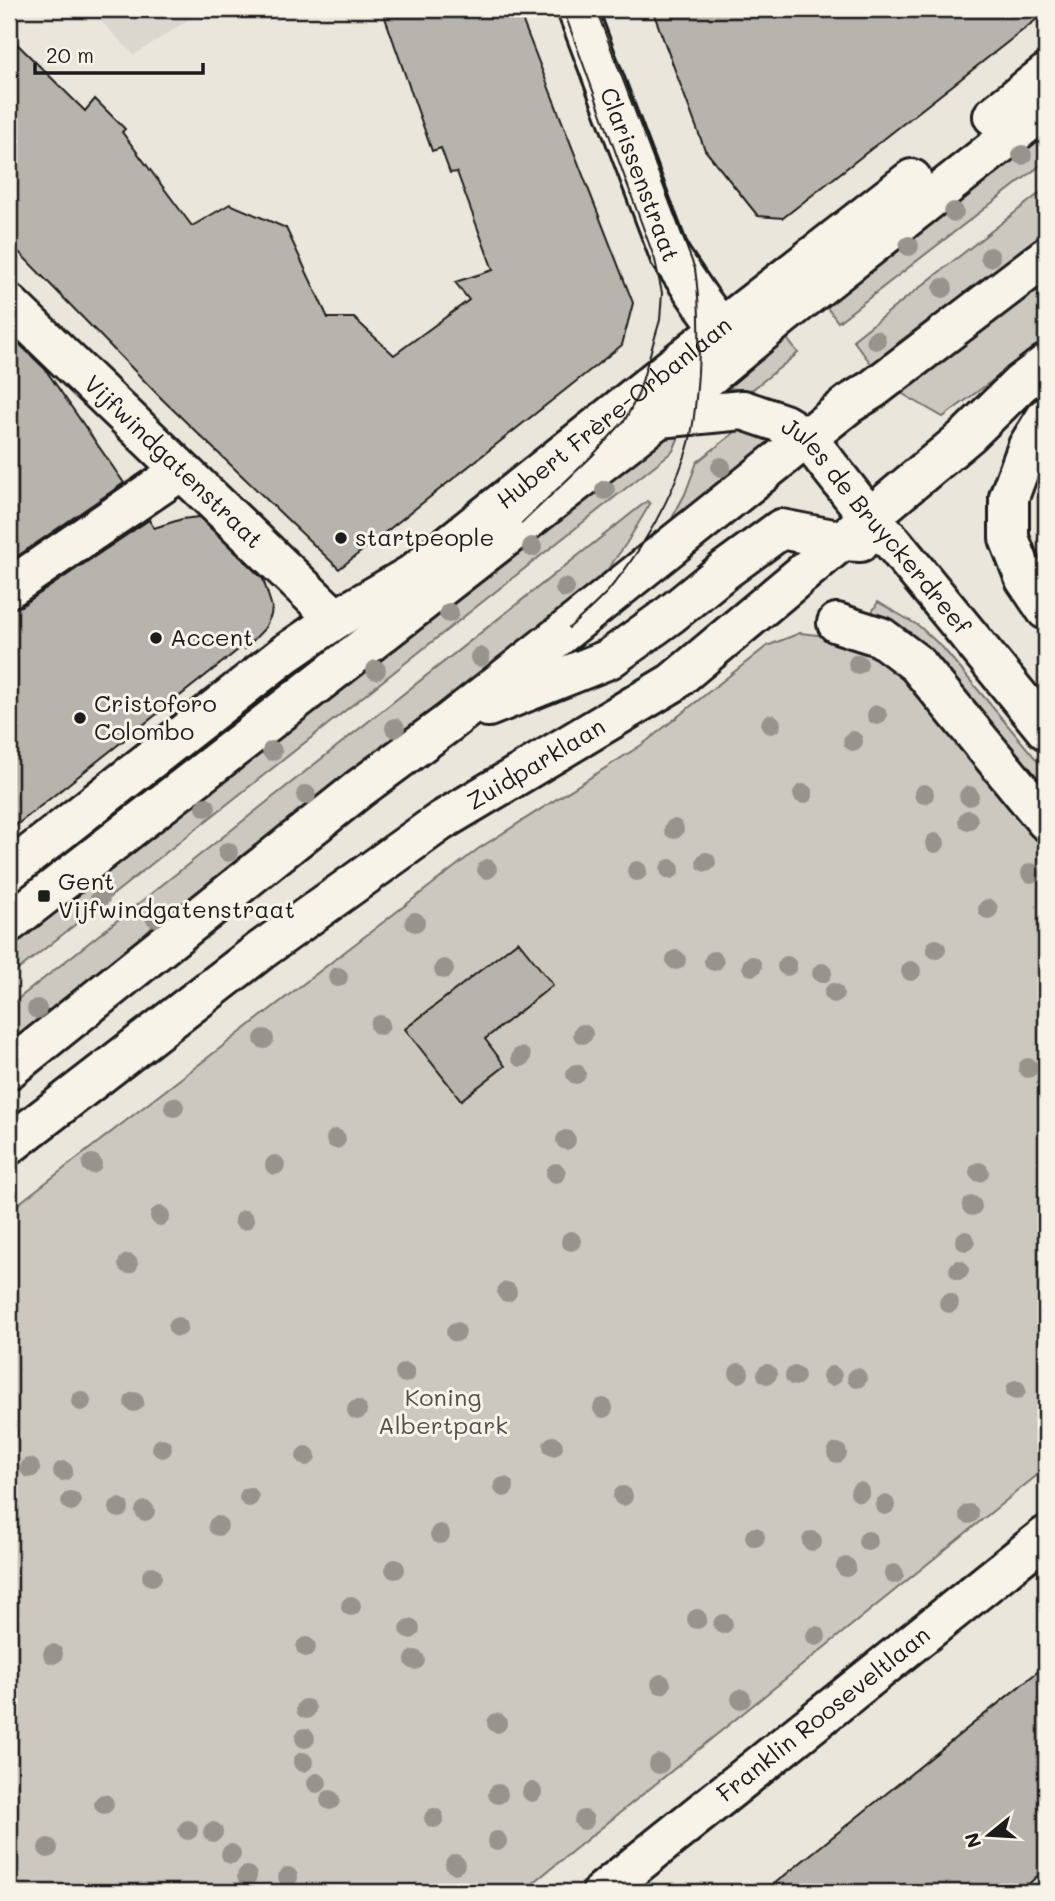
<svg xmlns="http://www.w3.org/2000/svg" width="1055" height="1901" viewBox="0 0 1055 1901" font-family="Mali,sans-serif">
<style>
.built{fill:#dad7ce}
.green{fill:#ccc8c0;stroke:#74726e;stroke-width:2}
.building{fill:#b6b4ac;stroke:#1c1c1c;stroke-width:2}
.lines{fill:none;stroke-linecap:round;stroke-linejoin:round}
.minor-casing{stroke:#1c1c1c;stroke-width:44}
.minor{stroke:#f7f3e8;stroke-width:38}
.tram{stroke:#1c1c1c;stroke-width:2}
.tree{fill:#96948d}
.poi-dot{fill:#1c1c1c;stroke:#f7f3e8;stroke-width:2.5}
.labels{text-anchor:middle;stroke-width:6;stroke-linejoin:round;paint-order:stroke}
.street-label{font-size:24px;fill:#1c1c1c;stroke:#f7f3e8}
.poi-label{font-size:24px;fill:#1c1c1c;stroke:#f7f3e8;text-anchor:start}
.park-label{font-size:24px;fill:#51504d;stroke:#f7f3e8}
</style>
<rect width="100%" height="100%" fill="#eae6dc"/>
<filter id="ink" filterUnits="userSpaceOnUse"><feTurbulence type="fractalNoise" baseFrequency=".0143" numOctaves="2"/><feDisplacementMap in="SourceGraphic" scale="14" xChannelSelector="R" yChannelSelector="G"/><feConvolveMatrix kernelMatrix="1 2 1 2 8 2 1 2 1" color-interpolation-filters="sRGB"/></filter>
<g filter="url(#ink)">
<path class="built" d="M89 9H205L134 55Z"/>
<g class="green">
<path d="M1046 123V161L838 322 822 301Z"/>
<path d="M1046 188V238L957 307 927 321 899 342 875 369 853 340Z"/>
<path d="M1046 272V341L943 417 894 389Z"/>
<path d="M782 332 798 353 753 389 749 390 718 387Z"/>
<path d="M739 429 778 440 668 526 685 494 697 462Z"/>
<path d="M676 436 678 439 673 451 9 977V946L655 440Z"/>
<path d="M647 501 650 504 626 544 605 573 559 616 9 1049V1006Z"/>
<path d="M878 602 919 626 943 648 1046 771V797L869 617Z"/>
<path d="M800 633 844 638 897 666 1046 844V1468L522 1892H9V1211L478 849 643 744 767 646Z"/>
</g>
<g class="building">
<path d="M382 9H518L633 303 622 345 339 569 163 400 9 242V36L85 111 95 99 125 129 122 132 192 226 230 204 286 228 328 318H354L394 355 469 300 455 282 493 270 457 172 450 173 441 148 432 151Z"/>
<path d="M652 9H1046V12L783 218 758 216 705 150Z"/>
<path d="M9 334 45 369 124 483 9 562Z"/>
<path d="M199 517 263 579 272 607 271 615 265 628 245 649 243 646 9 831V610L21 606 149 520 154 528 182 519Z"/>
<path d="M518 941 553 985 485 1039 505 1066 461 1100 405 1029Z"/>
<path d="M1046 1665V1868L1020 1892H764Z"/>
</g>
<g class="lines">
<defs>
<g id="minor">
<path id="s1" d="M577 9 670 256 700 300 721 328"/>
<path d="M993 116 1046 74"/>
<path id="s2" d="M9 304 336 619"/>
<path d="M1046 417 1028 446 1009 497V538L1025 579 1046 610"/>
<path id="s3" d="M659 418 743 410 784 424 807 438 869 517 894 544 1046 730"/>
<path d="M9 588 181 471"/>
<path d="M837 623 881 637 917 664 1046 821"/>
<path d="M488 707 609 659 671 614 725 570 781 529 843 541 860 542"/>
<path id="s4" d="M9 871 285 654 336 619 411 575 721 328 912 179"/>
<path d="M9 923 659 418 782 316 1046 108"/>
<path d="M9 1069 359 789 447 724 569 628 849 404 873 389 1046 257"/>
<path id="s5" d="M9 1145 260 951 441 821 672 683 968 435 1020 384 1046 364"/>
<path id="s6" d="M602 1892 1046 1536"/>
</g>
</defs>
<use href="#minor" class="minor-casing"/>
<use href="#minor" class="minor"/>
<g class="tram">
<path d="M522 523 592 456 625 420 638 395 660 320 662 293 655 260 563 9"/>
<path d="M569 628C582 616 596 604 608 591 641 552 668 504 685 456 693 434 695 410 697 387 700 347 701 309 695 269L596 9"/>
</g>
</g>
<g class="tree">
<circle cx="1022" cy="155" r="10"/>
<circle cx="954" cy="212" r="10"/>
<circle cx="909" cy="246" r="10"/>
<circle cx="990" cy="257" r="10"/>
<circle cx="943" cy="288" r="10"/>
<circle cx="876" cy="340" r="10"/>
<circle cx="721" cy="467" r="10"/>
<circle cx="605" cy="490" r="10"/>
<circle cx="532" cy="547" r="10"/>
<circle cx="565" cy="588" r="10"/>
<circle cx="449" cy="613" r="10"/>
<circle cx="480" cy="657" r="10"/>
<circle cx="858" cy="664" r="10"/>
<circle cx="376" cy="670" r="10"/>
<circle cx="877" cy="715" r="10"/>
<circle cx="771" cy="724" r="10"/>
<circle cx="395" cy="728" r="10"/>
<circle cx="853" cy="741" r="10"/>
<circle cx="272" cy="751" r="10"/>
<circle cx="803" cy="794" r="10"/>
<circle cx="924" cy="794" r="10"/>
<circle cx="306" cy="795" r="10"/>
<circle cx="969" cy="796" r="10"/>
<circle cx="206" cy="807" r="10"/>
<circle cx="968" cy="820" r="10"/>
<circle cx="674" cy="829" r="10"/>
<circle cx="935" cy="843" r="10"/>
<circle cx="228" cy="852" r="10"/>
<circle cx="706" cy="862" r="10"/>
<circle cx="487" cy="869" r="10"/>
<circle cx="670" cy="869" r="10"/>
<circle cx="637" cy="871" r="10"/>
<circle cx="1031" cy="873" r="10"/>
<circle cx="100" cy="898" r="10"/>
<circle cx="988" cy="909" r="10"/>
<circle cx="155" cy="917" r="10"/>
<circle cx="415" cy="922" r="10"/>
<circle cx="936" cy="949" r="10"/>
<circle cx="676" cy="960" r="10"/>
<circle cx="714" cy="961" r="10"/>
<circle cx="752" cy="966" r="10"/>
<circle cx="787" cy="966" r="10"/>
<circle cx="444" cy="969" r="10"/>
<circle cx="911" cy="971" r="10"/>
<circle cx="822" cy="973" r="10"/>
<circle cx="338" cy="977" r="10"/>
<circle cx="834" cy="993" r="10"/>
<circle cx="37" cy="1009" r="10"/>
<circle cx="380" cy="1025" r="10"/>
<circle cx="583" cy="1034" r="10"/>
<circle cx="264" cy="1039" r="10"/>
<circle cx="521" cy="1057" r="10"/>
<circle cx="1028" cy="1068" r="10"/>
<circle cx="576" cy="1074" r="10"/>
<circle cx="174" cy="1107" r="10"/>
<circle cx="336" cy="1139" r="10"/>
<circle cx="566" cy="1140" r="10"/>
<circle cx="92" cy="1164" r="10"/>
<circle cx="275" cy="1165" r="10"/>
<circle cx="979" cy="1172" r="10"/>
<circle cx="556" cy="1173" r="10"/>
<circle cx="972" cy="1206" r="10"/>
<circle cx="160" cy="1216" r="10"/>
<circle cx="244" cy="1220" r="10"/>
<circle cx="571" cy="1241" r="10"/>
<circle cx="965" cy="1241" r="10"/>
<circle cx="128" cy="1264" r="10"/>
<circle cx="959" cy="1270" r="10"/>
<circle cx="507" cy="1292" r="10"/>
<circle cx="949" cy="1303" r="10"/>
<circle cx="178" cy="1327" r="10"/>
<circle cx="456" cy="1332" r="10"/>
<circle cx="405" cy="1373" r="10"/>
<circle cx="739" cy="1373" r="10"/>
<circle cx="767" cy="1374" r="10"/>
<circle cx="795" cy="1376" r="10"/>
<circle cx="832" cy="1376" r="10"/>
<circle cx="857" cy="1378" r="10"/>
<circle cx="1016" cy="1390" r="10"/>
<circle cx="81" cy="1401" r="10"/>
<circle cx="134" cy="1402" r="10"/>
<circle cx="603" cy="1408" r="10"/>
<circle cx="357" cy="1410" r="10"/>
<circle cx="553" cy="1446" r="10"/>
<circle cx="162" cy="1448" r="10"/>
<circle cx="837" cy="1453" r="10"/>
<circle cx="306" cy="1456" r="10"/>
<circle cx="30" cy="1468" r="10"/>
<circle cx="63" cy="1471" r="10"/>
<circle cx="504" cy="1487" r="10"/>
<circle cx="860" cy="1492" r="10"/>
<circle cx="623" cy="1496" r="10"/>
<circle cx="249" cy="1497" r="10"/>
<circle cx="71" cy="1501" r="10"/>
<circle cx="885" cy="1505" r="10"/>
<circle cx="119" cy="1508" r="10"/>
<circle cx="145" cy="1511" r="10"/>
<circle cx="969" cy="1514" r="10"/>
<circle cx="218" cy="1526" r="10"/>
<circle cx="440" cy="1534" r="10"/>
<circle cx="755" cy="1537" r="10"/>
<circle cx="812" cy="1541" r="10"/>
<circle cx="868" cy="1541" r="10"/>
<circle cx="846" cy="1567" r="10"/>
<circle cx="395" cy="1569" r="10"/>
<circle cx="894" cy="1574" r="10"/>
<circle cx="152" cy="1576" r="10"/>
<circle cx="351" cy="1606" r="10"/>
<circle cx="697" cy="1619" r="10"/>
<circle cx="723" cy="1624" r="10"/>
<circle cx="410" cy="1629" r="10"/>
<circle cx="816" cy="1636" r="10"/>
<circle cx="306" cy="1647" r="10"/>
<circle cx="53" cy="1654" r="10"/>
<circle cx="415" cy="1660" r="10"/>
<circle cx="661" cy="1684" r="10"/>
<circle cx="741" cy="1699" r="10"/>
<circle cx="306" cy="1709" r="10"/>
<circle cx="497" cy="1723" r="10"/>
<circle cx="305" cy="1738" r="10"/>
<circle cx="303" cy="1762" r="10"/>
<circle cx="659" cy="1764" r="10"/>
<circle cx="317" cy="1783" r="10"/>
<circle cx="532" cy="1792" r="10"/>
<circle cx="498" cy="1794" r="10"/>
<circle cx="330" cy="1800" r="10"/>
<circle cx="104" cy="1804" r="10"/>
<circle cx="434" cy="1818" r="10"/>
<circle cx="584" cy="1820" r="10"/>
<circle cx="188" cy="1830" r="10"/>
<circle cx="213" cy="1832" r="10"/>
<circle cx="497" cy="1841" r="10"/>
<circle cx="48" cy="1848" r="10"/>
<circle cx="231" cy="1854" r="10"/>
<circle cx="455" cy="1864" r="10"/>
<circle cx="247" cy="1876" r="10"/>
<circle cx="288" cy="1877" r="10"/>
</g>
</g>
<g class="poi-dot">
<circle cx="341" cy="538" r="7"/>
<circle cx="156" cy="638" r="7"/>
<circle cx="80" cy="718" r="7"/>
<rect x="37" y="889" width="14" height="14" rx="3.5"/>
</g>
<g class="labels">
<g class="street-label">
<text dy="8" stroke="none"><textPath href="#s1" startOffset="177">Clarissenstraat</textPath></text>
<text dy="8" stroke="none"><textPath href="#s4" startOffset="760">Hubert Frère-Orbanlaan</textPath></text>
<text dy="8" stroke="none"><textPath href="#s2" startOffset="228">Vijfwindgatenstraat</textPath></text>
<text dy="8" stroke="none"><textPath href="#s3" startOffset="266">Jules de Bruyckerdreef</textPath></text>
<text dy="8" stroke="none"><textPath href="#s5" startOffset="651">Zuidparklaan</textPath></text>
<text dy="8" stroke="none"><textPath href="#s6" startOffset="284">Franklin Rooseveltlaan</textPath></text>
</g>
<g class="poi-label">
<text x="355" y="546">startpeople</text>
<text x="170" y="646">Accent</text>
<text x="94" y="712">Cristoforo<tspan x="94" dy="28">Colombo</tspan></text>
<text x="58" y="890">Gent<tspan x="58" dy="28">Vijfwindgatenstraat</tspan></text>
</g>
<g class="park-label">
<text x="443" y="1406">Koning<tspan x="443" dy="28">Albertpark</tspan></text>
</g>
</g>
<rect width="1055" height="1901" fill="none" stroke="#f7f3e8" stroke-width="35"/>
<rect x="18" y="18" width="1020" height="1866" fill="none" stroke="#1c1c1c" stroke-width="2.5" filter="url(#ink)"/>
<g transform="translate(989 1835) rotate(252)" stroke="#f7f3e8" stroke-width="5" paint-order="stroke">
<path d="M0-5L12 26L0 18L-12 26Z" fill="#1c1c1c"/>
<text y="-10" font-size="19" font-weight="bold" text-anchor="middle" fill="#1c1c1c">N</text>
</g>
<path d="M35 63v10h168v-10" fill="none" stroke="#1c1c1c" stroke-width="3.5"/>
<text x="46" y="63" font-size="21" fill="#1c1c1c" stroke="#f7f3e8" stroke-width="5" paint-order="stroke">20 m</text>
</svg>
